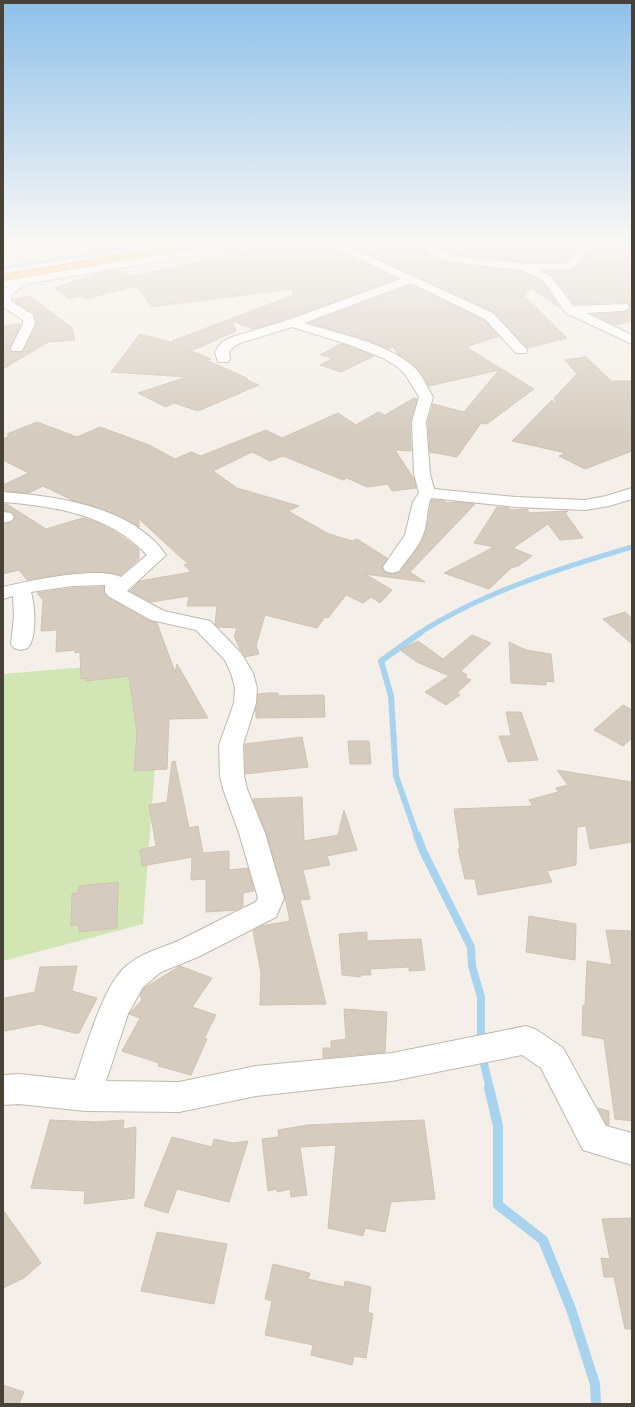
<svg xmlns="http://www.w3.org/2000/svg" width="635" height="1407" viewBox="0 0 635 1407" font-family="'IBM Plex Sans',sans-serif">
<style>
.green{fill:#d1e6b4}
.lines{fill:none;stroke-linecap:round;stroke-linejoin:round}
.stream-far4{stroke:#a8d3ee;stroke-width:3}
.stream-far3{stroke:#a8d3ee;stroke-width:5}
.stream-far2{stroke:#a8d3ee;stroke-width:6}
.stream-far1{stroke:#a8d3ee;stroke-width:8}
.stream{stroke:#a8d3ee;stroke-width:10}
.building{fill:#d5ccbf;stroke:#d0c3b2}
.minor-casing{stroke:#bfb8ac;stroke-width:2}
.highway-casing{stroke:#d79c40;stroke-width:2}
.minor{fill:#fff;fill-rule:evenodd}
.highway{fill:#f8c770;fill-rule:evenodd}
</style>
<rect width="100%" height="100%" fill="#f4f0e9"/>
<path class="green" d="M155 661 159 713 143 924 3 961V674Z"/>
<g class="lines">
<path class="stream-far4" d="M3 268 165 242"/>
<path class="stream-far3" d="M418 634C481 593 560 568 632 547"/>
<path class="stream-far2" d="M417 836 396 776 391 696 381 661 420 633"/>
<g class="stream-far1">
<path d="M417 835 423 851 471 947 472 966 481 997V1042"/>
<path d="M482 1055 490 1089"/>
</g>
<path class="stream" d="M489 1088 498 1126V1205L543 1240 571 1309 595 1384 596 1404"/>
</g>
<g class="building">
<path d="M285 242H339L334 246 335 249 397 279 288 319 253 329 232 321 236 331 191 351 211 359 206 360 247 378V380L259 385 198 411 174 403 166 407 138 393 187 377 111 372 140 334 174 343 172 341 294 295 292 289 151 307 137 286 85 299 80 296 69 299 55 288 98 273 116 270 135 276 253 249 250 247Z"/>
<path d="M341 242H422L426 247V252L436 258 460 264 521 271 542 281 560 308 531 288 524 296 567 338 527 348 494 312Z"/>
<path d="M468 242H580L565 262H525L460 256 443 250 466 245Z"/>
<path d="M593 242H632V321L615 325 592 314 627 311 630 306 627 302 574 304 552 275 545 271 574 270 587 255Z"/>
<path d="M411 285 484 320 499 336 466 347 534 389 487 424 481 423 457 457 430 452 428 422 433 404 464 412 499 370 429 386 416 367 399 355 393 347 389 349 363 339 309 323Z"/>
<path d="M30 296 72 328 75 340 48 342 3 369V326L21 324 10 348 11 352H22L37 323 34 314 13 300Z"/>
<path d="M340 344 350 346 374 356 341 372 320 365 333 358 320 355Z"/>
<path d="M586 357 611 381H632V451L585 469 559 456 566 453 512 441 552 400 558 405 554 398 577 374 565 360Z"/>
<path d="M414 398 417 399 410 422 411 451 395 450 414 479 416 488 392 491 388 484 367 487 347 478 343 480 283 456 270 461 252 452 213 471 237 488 299 506 288 511 329 534 352 541 357 539 387 558 382 568 385 572 392 574 400 572 422 541 426 531 432 500 445 501V503L457 502 475 504 410 572 425 582 365 574 392 590 380 603 371 597 363 603 346 595 328 618 325 617 317 628 265 615 256 646 259 654 245 657 240 649 234 636 237 628 218 627 215 624 217 606H187L189 596 151 602 130 591 140 581 191 572 184 565 188 564 139 519V527L115 514 72 500 43 486 29 493 7 491 3 489V485L29 473 3 460V439L10 436 7 434 37 422 77 437 100 427 149 445 175 459 191 452 201 456 266 430 282 438 338 413 356 425 378 412 385 415Z"/>
<path d="M3 504H7L46 529 83 518 98 523 115 532 131 543 139 550V559L121 575 110 573 80 572 27 580 19 570 3 574V524L11 522 16 517 11 512 3 511Z"/>
<path d="M497 507 509 508 510 510 527 509 529 513 568 511 565 513 583 538 560 540 548 524 513 548 532 556 518 566 511 568 489 589 444 573 494 547 474 543Z"/>
<path d="M104 587V593L107 597 150 621 157 623 175 672 177 664 208 718 169 719 167 769 134 771 137 733 129 676 86 681V678L81 679 80 652 75 653V650L56 652 57 630 41 631 43 600 37 593 72 588Z"/>
<path d="M625 612 632 618V644L603 619Z"/>
<path d="M472 635 491 643 461 671 467 675 465 677 471 680 457 693 460 695 446 705 425 692 449 676 417 662 400 650 418 641 443 659Z"/>
<path d="M509 642 526 650 551 654 554 682 546 681V685L511 683Z"/>
<path d="M268 693H278V696L324 695 325 717 256 718V711H255L258 694Z"/>
<path d="M623 705 632 710V738L623 746 594 730Z"/>
<path d="M506 712H521L538 760 508 762 499 736H511Z"/>
<path d="M302 737 308 767 245 774V744Z"/>
<path d="M348 741H369L371 764H350Z"/>
<path d="M175 761 189 828 198 826 203 853 229 851V870L248 868 254 891 243 893V906L237 910 206 912V879L191 880 192 857 142 866 140 850 156 846 149 805 167 802 172 762Z"/>
<path d="M557 770 632 782V842L590 849 586 826 577 827 576 865 547 871 552 882 478 895 475 879H465L458 849H460L454 809 533 806 529 800 558 792 556 788 568 785Z"/>
<path d="M302 797 304 841 338 835 344 810 357 850 327 856 330 865 303 870 310 899 300 900 326 1004 260 1005 261 973 253 931 261 926 290 921 285 898 266 833 253 799Z"/>
<path d="M118 882 117 928 79 932V925L71 926 72 894 78 893 79 886Z"/>
<path d="M529 916 576 924 575 960 526 952Z"/>
<path d="M606 930 632 931V1121L615 1119 604 1039 582 1035 583 1005 585 1006 587 961 612 965Z"/>
<path d="M367 932V941L421 939 425 970 409 971V967L370 969 371 975H361L360 977 342 975 339 934Z"/>
<path d="M77 966 72 991 97 998 79 1033H74L40 1024 5 1031V998L35 992 40 967Z"/>
<path d="M180 966 212 978 192 1007 216 1015 204 1039H207L191 1075 158 1066 159 1063 122 1051 140 1018 129 1014 142 1000 140 995 144 988Z"/>
<path d="M344 1009 387 1012 385 1052 323 1058V1048H331V1041L346 1039Z"/>
<path d="M598 1108 609 1111V1125H607Z"/>
<path d="M50 1120 96 1122 124 1120 123 1129 136 1127 134 1198 84 1204 85 1191 31 1188Z"/>
<path d="M424 1120 435 1199 391 1202 385 1232 365 1228 363 1236 328 1228 336 1145 300 1147 307 1195 291 1197 290 1189 277 1192V1189L268 1191 262 1139 279 1137 278 1130 308 1125Z"/>
<path d="M172 1137 212 1147 214 1139 233 1143 248 1141 229 1202 177 1189 168 1213 144 1206Z"/>
<path d="M3 1210 41 1263 24 1278 3 1288Z"/>
<path d="M632 1218V1329H625L614 1277H604L601 1258 610 1259 602 1219Z"/>
<path d="M157 1232 227 1244 214 1304 141 1291Z"/>
<path d="M273 1264 310 1273 308 1279 344 1287 345 1281 371 1287 368 1312 373 1314 366 1358 354 1356 352 1365 311 1355 313 1345 265 1335 272 1301 265 1299Z"/>
<path d="M3 1385 24 1392 19 1404H3Z"/>
</g>
<g class="lines">
<defs>
<g id="minor">
<path d="M236 242H259L254 245 26 284 12 294 11 301 33 315 35 324 22 351H12L11 348 23 324V320L3 307V290L7 287H3V281Z"/>
<path d="M423 242H467L466 244 437 250 460 257 525 264H566L577 251 582 242H592L586 254 573 269 539 270 551 276 573 306 627 304 629 307 627 310 623 311 586 313 632 335V344L566 313 543 280 521 270 460 263 436 257 427 251 428 247Z"/>
<path d="M340 243 493 313 527 350 526 353H516L485 319 411 283 304 323C339 334 388 343 415 368 423 376 427 387 433 397L426 422 430 474 434 489 516 497 585 500 606 496 632 488V499L609 506 585 510 516 507 431 498C426 510 428 523 423 535 418 548 407 559 399 571L392 573 385 571 383 567 405 535 413 502 419 493 414 474 412 422 419 397 405 374 396 366 383 358 350 345 292 327 240 343 232 348 229 352 230 359 228 362H218L215 352 222 342 232 337 288 320 401 279 336 248 335 246Z"/>
<path d="M3 492C57 496 133 507 166 555L127 591 164 611 210 621 241 653 253 673 257 688 256 703 243 745 244 776 247 789 265 833 284 898 276 917 198 957 161 972 143 987 128 1014 106 1081 179 1082 256 1066 392 1053 526 1026 537 1030 563 1048 606 1126 632 1133V1165L583 1150 541 1068 522 1055 392 1081 256 1096 179 1112 85 1111 19 1104 3 1105V1075L19 1074 75 1080C85 1050 102 990 123 969 139 953 160 949 180 940 205 928 230 914 256 902L258 898 239 833 223 789 220 776 219 745 234 703 235 688 231 673 225 660 196 630 151 620 108 596 105 592V585L72 586 31 592C35 607 37 636 28 648L21 650 14 648 11 644 14 616 13 596 3 599V587C29 581 98 566 121 577L147 555C110 515 55 506 3 502Z"/>
<path d="M3 512 11 513 14 517 11 521 3 523Z"/>
</g>
<path id="highway" d="M201 242H225L220 245 3 281V275Z"/>
</defs>
<use href="#minor" class="minor-casing"/>
<use href="#highway" class="highway-casing"/>
<use href="#minor" class="minor"/>
<use href="#highway" class="highway"/>
</g>
<linearGradient id="sky" x2="0" y2="1"><stop stop-color="#8ec0ea"/><stop offset="0.55" stop-color="#faf8f5"/><stop offset="1" stop-color="#faf8f5" stop-opacity="0"/></linearGradient>
<rect width="635" height="439" fill="url(#sky)"/>
<rect width="635" height="1407" fill="none" stroke="#474138" stroke-width="8"/>
</svg>
